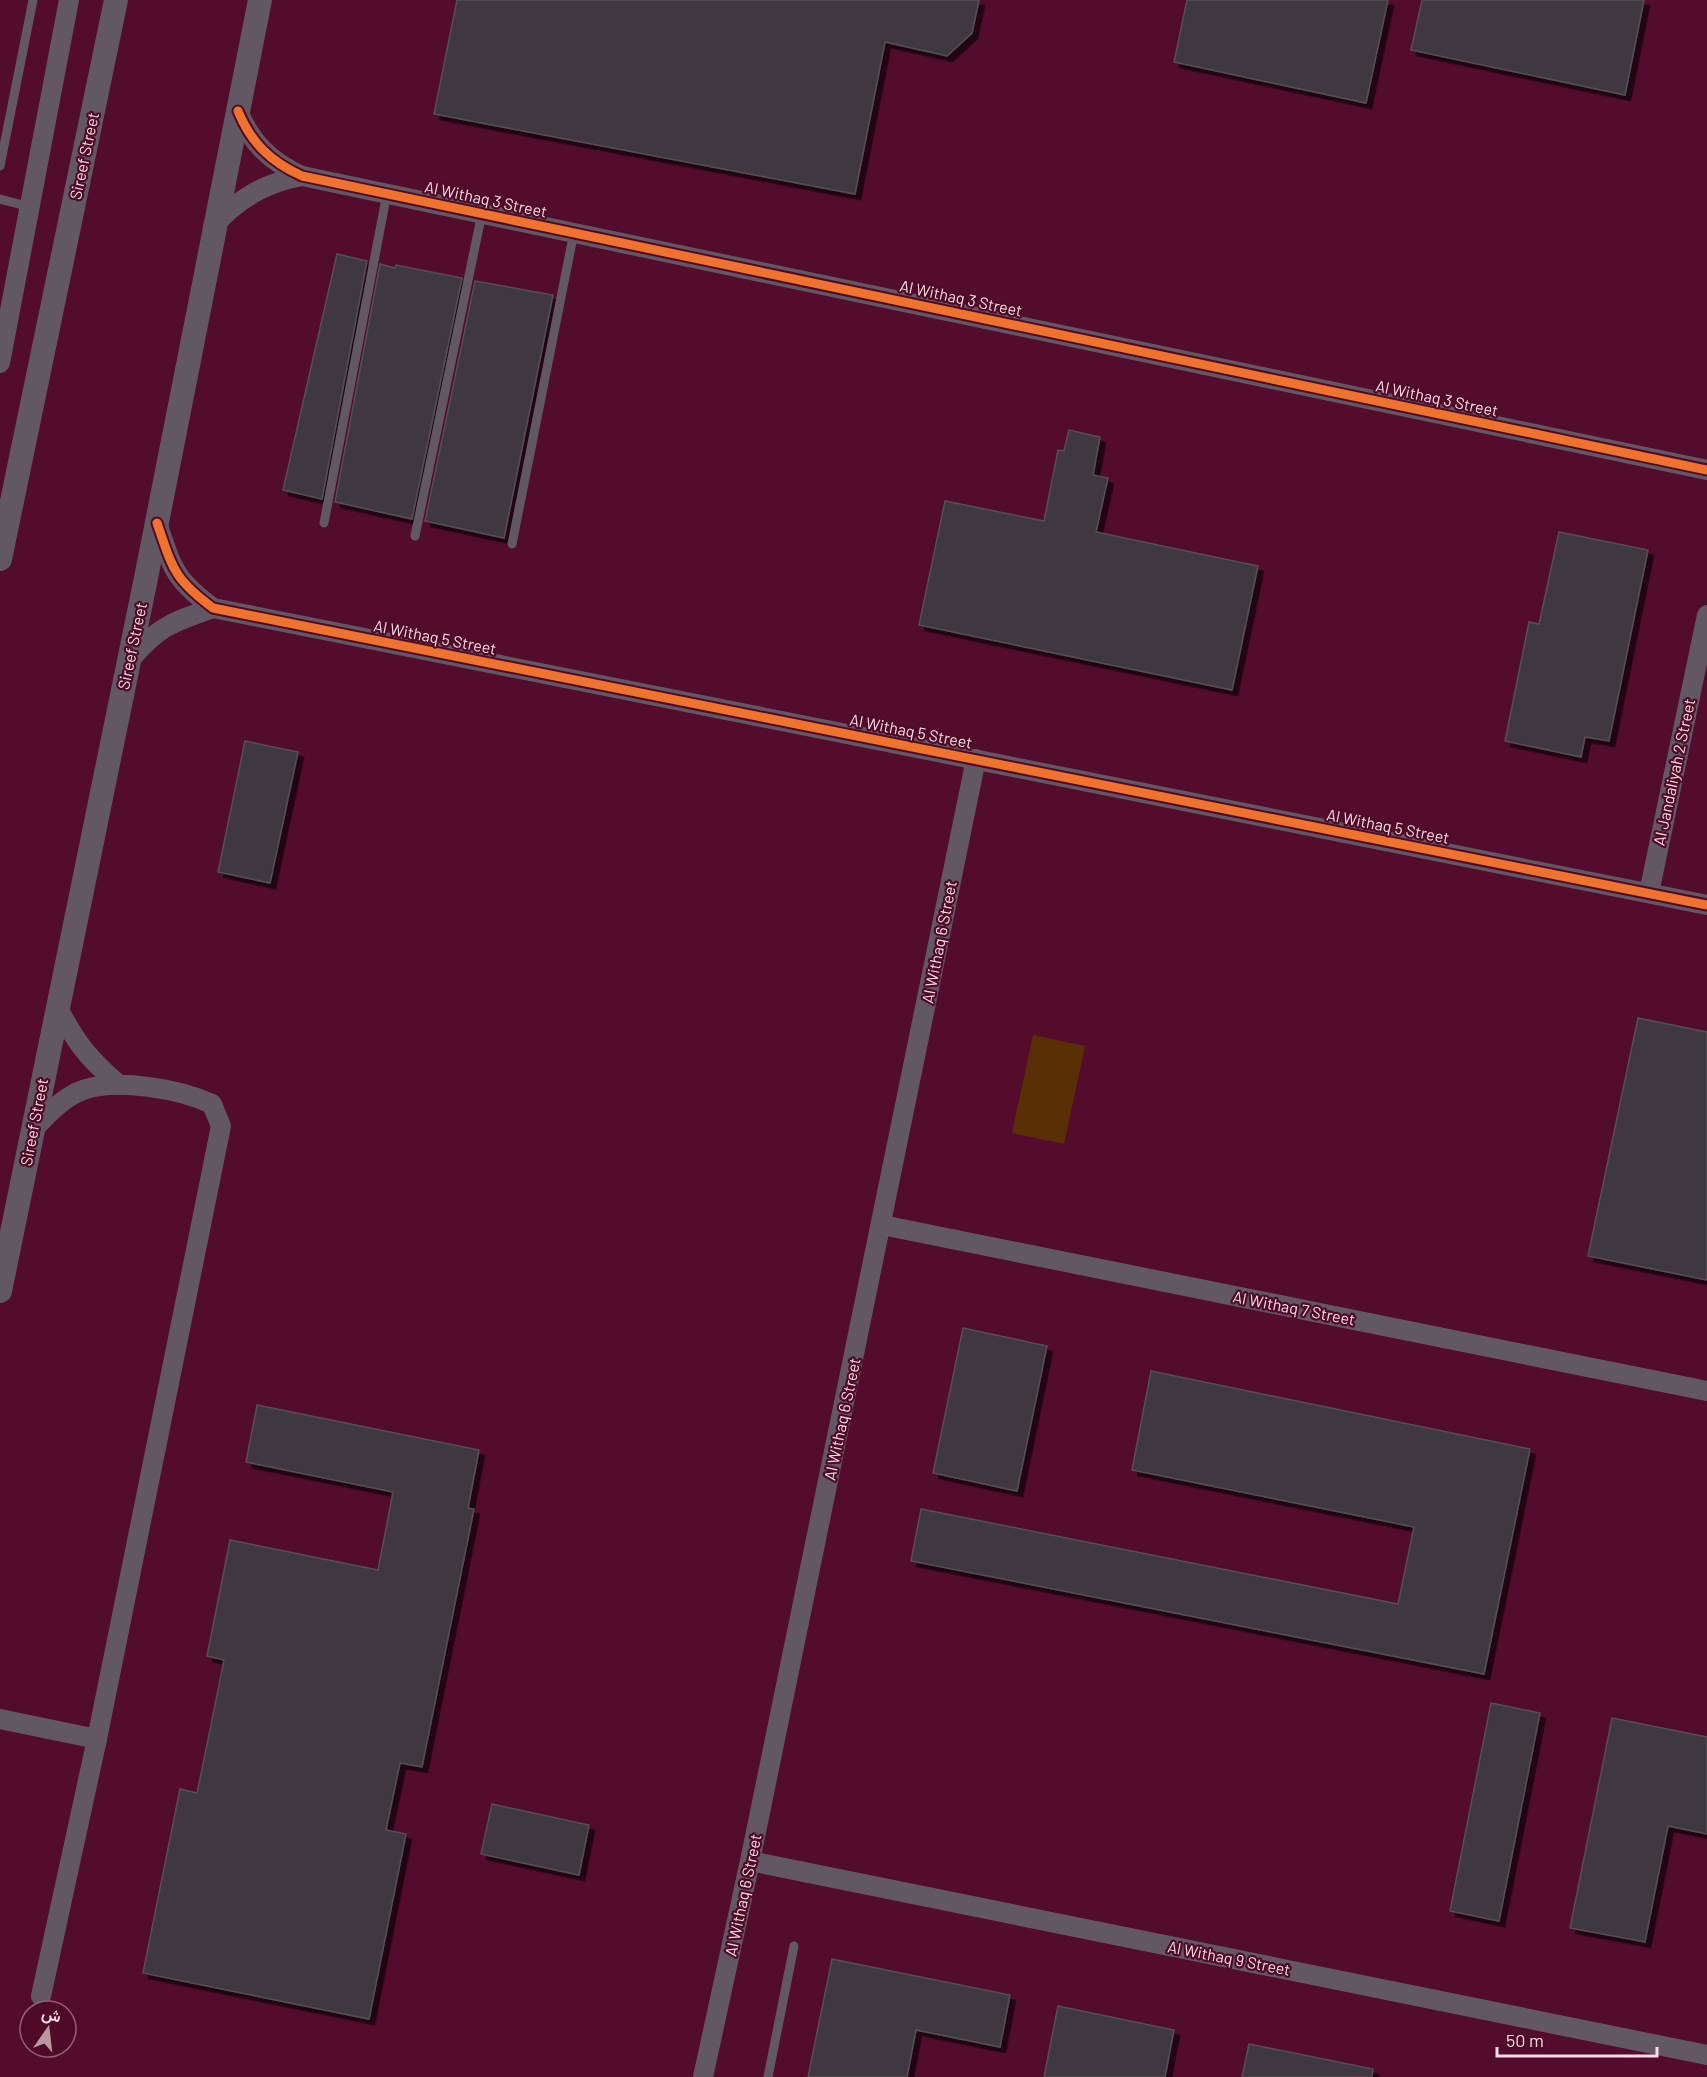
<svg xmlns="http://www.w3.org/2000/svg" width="1707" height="2077" viewBox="0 0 1707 2077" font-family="Barlow,Vazirmatn,sans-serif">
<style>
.built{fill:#540c2c;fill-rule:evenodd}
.green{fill:#5a2f06}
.building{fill:#3f393f;stroke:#534f54;stroke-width:1.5;filter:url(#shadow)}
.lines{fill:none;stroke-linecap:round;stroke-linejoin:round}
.service{stroke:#615863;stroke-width:9}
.minor{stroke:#615863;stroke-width:20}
.tertiary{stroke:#615863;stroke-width:24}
.cycleway-casing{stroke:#4e0a27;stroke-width:13}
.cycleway{stroke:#ef722f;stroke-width:9}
.labels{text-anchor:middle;stroke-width:4.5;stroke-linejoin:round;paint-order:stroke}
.street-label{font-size:16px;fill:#fedbe4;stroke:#4e0a27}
</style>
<defs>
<filter id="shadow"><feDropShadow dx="5.5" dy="5.5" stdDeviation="0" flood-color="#0009"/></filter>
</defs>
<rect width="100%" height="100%" fill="#3f1929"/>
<path class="built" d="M0 0H1707V2077H0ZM30 2011H66V2047H30Z"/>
<path class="green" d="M1033 1035 1085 1046 1064 1144 1012 1133Z"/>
<g class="building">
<path d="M457 0H979L972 33 947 56 885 42 855 194 434 114Z"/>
<path d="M1187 0H1388L1366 103 1174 62Z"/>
<path d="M1422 0H1644L1625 95 1411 50Z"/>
<path d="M337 254 367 261 322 499 283 490Z"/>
<path d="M380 264 395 268 396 265 462 278 412 519 335 502Z"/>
<path d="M475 281 553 295 504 538 425 521Z"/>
<path d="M1069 430 1100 437 1093 475 1108 478 1096 532 1258 566 1232 690 919 625 945 501 1044 521 1058 450 1064 451Z"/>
<path d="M1559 532 1648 550 1609 741 1585 737 1581 757 1505 741 1529 622 1539 624Z"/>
<path d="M245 741 298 752 270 883 218 872Z"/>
<path d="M1638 1018 1707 1032V1280L1588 1256Z"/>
<path d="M963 1328 1047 1346 1017 1491 933 1473Z"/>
<path d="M1151 1371 1530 1449 1484 1674 911 1561 921 1509 1398 1604 1414 1527 1132 1470Z"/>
<path d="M257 1405 479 1450 468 1508 474 1509 422 1767 400 1763 386 1830 406 1834 369 2019 143 1973 180 1789 197 1793 211 1725 224 1660 207 1656 230 1540 378 1570 393 1492 246 1462Z"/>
<path d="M1491 1703 1540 1713 1499 1921 1450 1911Z"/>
<path d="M1612 1718 1707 1737V1834L1668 1826 1645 1942 1570 1928Z"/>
<path d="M492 1804 589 1825 579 1875 481 1854Z"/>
<path d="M832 1959 1010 1995 1000 2047 916 2030 907 2077H808Z"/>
<path d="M1058 2006 1174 2030 1165 2077H1044Z"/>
<path d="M1249 2044 1373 2069 1372 2077H1242Z"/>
</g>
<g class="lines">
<g class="service">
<path d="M0 166 33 0"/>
<path d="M0 199 30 207"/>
<path d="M324 523 387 193"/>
<path d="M415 536 482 213"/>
<path d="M512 544 574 232"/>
<path d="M768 2077 794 1946"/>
</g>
<g class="minor">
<path d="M238 111C251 143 271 162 302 176L1707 470"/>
<path d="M213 226C239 198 265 183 302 176"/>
<path d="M0 363 69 0"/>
<path d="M157 523C173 569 173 578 213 608L1707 905"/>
<path d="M129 661C159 626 170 623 213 608"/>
<path d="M1649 893 1707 615"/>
<path d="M57 1006C76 1043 87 1057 119 1085"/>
<path d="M32 1131C46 1116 63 1097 83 1090 117 1078 180 1089 212 1104L221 1126 97 1739 41 1996"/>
<path d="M882 1225 1707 1391"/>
<path d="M0 1719 97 1739"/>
<path d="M750 1861 1707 2055"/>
<path d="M703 2077 750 1861 976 759"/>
</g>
<g class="tertiary">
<path d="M0 559 116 0"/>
<path d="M0 1291 146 578 260 0"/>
</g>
<defs>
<g id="cycleway">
<path d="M238 111C251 143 271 162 302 176L1707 470"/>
<path d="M157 523C173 569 173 578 213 608L1707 905"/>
</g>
</defs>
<use href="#cycleway" class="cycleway-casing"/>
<use href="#cycleway" class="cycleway"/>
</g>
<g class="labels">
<g class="street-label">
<text transform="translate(84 156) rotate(-78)" y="6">Sireef Street</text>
<text transform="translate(486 199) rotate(12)" y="6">Al Withaq 3 Street</text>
<text transform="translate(961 298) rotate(12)" y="6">Al Withaq 3 Street</text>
<text transform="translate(1437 398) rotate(12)" y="6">Al Withaq 3 Street</text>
<text transform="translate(435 637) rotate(11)" y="6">Al Withaq 5 Street</text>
<text transform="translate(132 646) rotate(-78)" y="6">Sireef Street</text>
<text transform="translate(911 731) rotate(11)" y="6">Al Withaq 5 Street</text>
<text transform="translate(1674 772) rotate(-78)" y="6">Al Jandaliyah 2 Street</text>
<text transform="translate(1388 826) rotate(11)" y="6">Al Withaq 5 Street</text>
<text transform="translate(939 942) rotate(-79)" y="6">Al Withaq 6 Street</text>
<text transform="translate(34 1122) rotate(-79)" y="6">Sireef Street</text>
<text transform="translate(1294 1308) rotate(11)" y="6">Al Withaq 7 Street</text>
<text transform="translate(842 1419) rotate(-78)" y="6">Al Withaq 6 Street</text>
<text transform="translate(743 1895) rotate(-78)" y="6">Al Withaq 6 Street</text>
<text transform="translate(1229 1958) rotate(11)" y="6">Al Withaq 9 Street</text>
</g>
</g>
<g transform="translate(48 2029) rotate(14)"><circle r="28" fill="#4e0a27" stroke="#945e73" stroke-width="1.5"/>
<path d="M0-4.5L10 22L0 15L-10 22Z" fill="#bb97a3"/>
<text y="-9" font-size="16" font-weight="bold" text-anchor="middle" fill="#fedbe4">ش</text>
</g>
<path d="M1497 2047v9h160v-9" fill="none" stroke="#fedbe4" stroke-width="3"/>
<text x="1506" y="2047" font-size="18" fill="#fedbe4" stroke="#4e0a27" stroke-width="4.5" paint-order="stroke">50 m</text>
</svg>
